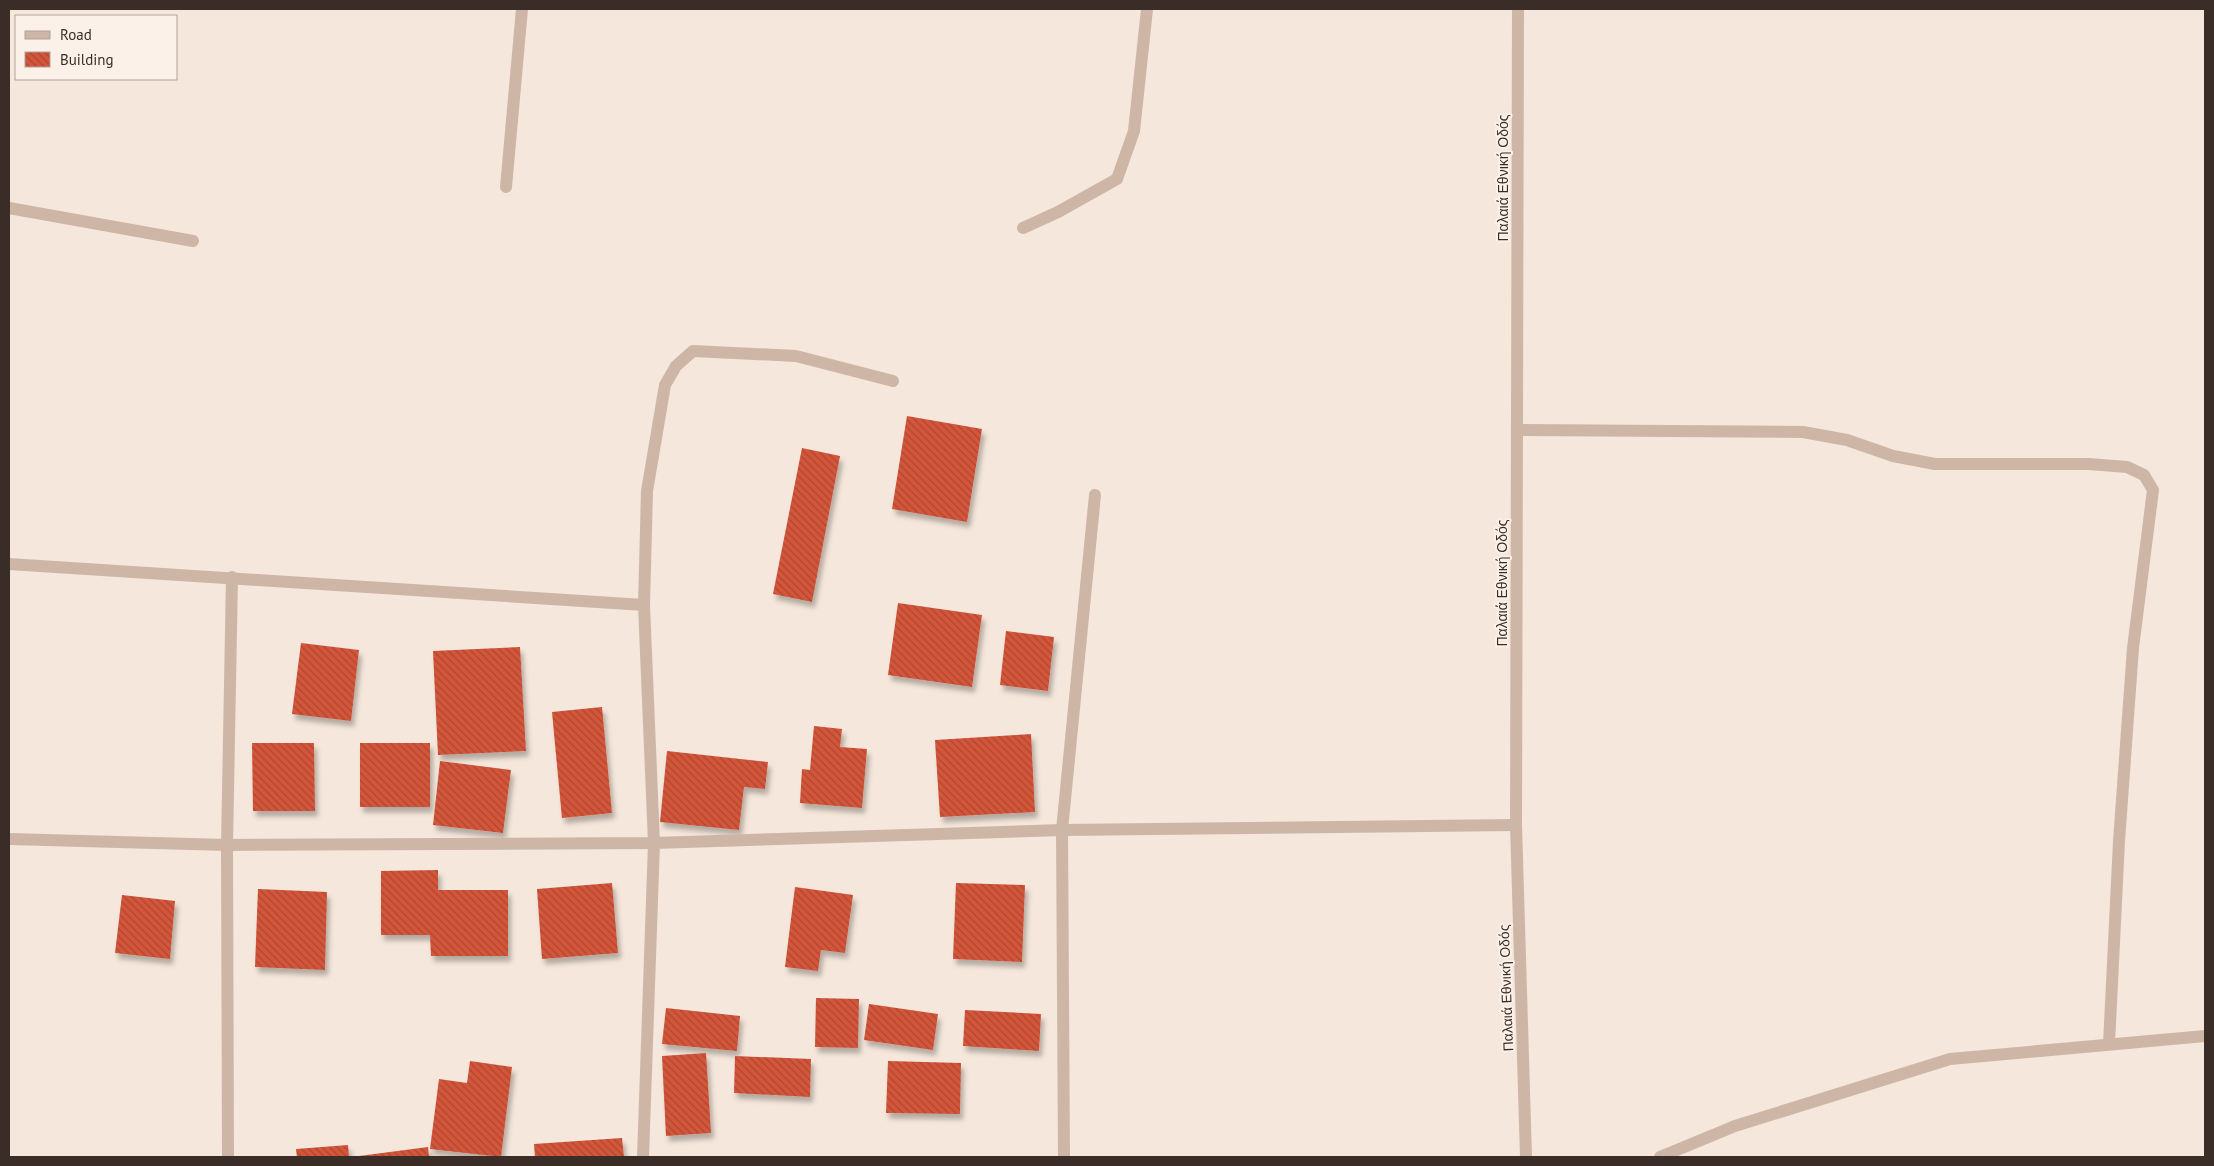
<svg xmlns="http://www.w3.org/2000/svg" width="2214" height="1166" viewBox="0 0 2214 1166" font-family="'PT Sans',sans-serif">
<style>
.building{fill:url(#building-back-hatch);filter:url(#shadow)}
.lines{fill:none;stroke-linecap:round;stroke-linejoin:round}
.minor{stroke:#ceb6a6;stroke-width:12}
.labels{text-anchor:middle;stroke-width:4;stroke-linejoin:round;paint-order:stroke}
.street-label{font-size:14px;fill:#3a2c27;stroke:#fcf1e8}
</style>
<defs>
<pattern id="building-back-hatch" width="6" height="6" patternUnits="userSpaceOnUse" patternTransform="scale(1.25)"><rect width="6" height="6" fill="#d3563b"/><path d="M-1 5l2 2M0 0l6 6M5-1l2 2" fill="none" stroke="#ac4732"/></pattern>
<filter id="shadow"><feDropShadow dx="3" dy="5.5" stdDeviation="2.5" flood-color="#0004"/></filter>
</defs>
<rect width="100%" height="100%" fill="#f5e7db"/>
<g class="building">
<path d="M907 416 982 429 967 522 892 509Z"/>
<path d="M802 448 840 456 812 602 773 594Z"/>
<path d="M898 603 982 615 972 687 888 675Z"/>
<path d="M1006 631 1054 637 1048 691 1000 685Z"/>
<path d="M301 643 359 650 351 721 292 714Z"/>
<path d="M520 647 526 751 438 755 433 651Z"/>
<path d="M602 707 612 813 562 818 552 712Z"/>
<path d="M814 726 842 729 840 747 867 749 862 808 800 803 802 769 810 770Z"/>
<path d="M1031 734 1035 812 940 817 935 740Z"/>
<path d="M252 743H314L315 811H253Z"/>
<rect x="360" y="743" width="70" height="64"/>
<path d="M667 751 768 762 765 789 744 787 739 830 660 822Z"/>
<path d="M440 761 511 770 503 833 433 825Z"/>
<path d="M438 870V890H508V956H431L430 935H381V871Z"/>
<path d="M612 883 618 953 542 959 537 889Z"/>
<path d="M956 883 1025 885 1022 962 953 959Z"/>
<path d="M795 887 853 895 845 953 821 950 818 971 785 967Z"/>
<path d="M258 889 327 892 325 970 255 967Z"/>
<path d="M122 895 175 901 170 959 115 953Z"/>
<path d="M816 998 859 999 858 1048 815 1047Z"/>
<path d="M869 1004 938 1014 933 1050 864 1040Z"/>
<path d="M666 1008 740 1016 737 1051 662 1044Z"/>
<path d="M965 1010 1041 1014 1039 1051 963 1046Z"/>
<path d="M706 1053 711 1133 666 1136 662 1056Z"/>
<path d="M735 1056 811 1059 810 1097 734 1093Z"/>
<path d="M470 1061 512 1067 501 1157 430 1149 439 1079 467 1083Z"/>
<path d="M888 1061 961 1063 960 1114 886 1113Z"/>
<path d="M622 1138 624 1157H535L534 1144Z"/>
<path d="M348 1145 349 1157H297L296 1149Z"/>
<path d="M428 1147 429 1157H360L359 1156Z"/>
</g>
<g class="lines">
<g class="minor">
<path d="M1518 9 1516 825 1526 1157"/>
<path d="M506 187 522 9"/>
<path d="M9 208 193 241"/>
<path d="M1023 228 1058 212 1117 179 1134 131 1147 9"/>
<path d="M1518 430 1803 432 1847 440 1893 456 1935 464H2089L2127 467 2144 475 2153 490 2133 648 2119 841 2109 1044"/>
<path d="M9 564 644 605 654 843 643 1157"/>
<path d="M644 605 647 491 665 385 676 366 693 351 796 356 893 381"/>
<path d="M9 839 227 845 654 843 1062 830 1516 825"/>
<path d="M228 1157 227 845 232 577"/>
<path d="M1064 1157 1062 830 1095 495"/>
<path d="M1660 1157 1735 1126 1950 1059 2205 1036"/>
</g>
</g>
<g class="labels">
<g class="street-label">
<text transform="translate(1503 178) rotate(-90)" y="5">Παλαιά Εθνική Οδός</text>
<text transform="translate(1502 583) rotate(-90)" y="5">Παλαιά Εθνική Οδός</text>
<text transform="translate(1506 988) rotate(-92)" y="5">Παλαιά Εθνική Οδός</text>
</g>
</g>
<rect width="2214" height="1166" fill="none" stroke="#3a2c27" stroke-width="20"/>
<rect x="15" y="15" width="162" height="65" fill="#fcf1e8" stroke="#aea29b"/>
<rect x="25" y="31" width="25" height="8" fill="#ceb6a6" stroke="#aea29b"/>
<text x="60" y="40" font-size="15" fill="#3a2c27">Road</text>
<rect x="25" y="52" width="25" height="15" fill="url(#building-back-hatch)" stroke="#aea29b"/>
<text x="60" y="65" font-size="15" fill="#3a2c27">Building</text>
</svg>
